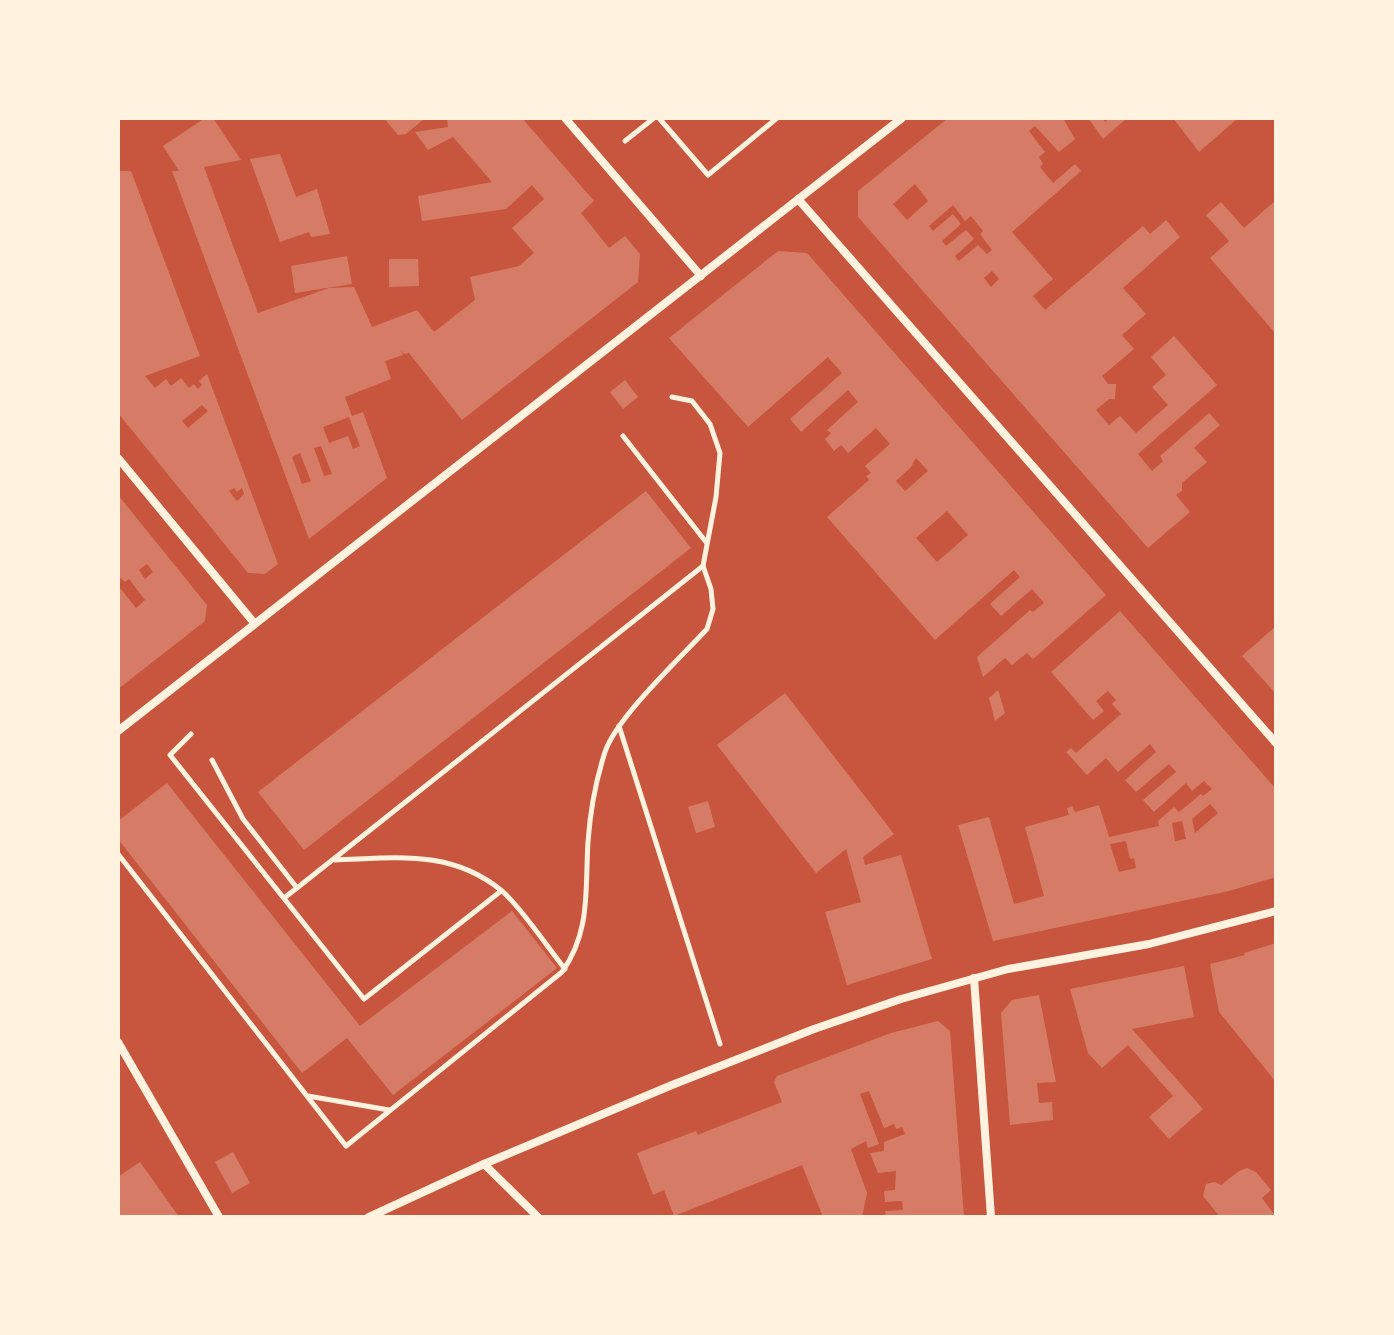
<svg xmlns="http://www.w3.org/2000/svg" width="1394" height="1335" viewBox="0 0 1394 1335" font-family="'Sofia Sans Condensed',sans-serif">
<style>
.building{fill:#d67c66;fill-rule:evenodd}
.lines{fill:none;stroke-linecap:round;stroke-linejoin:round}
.path{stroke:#fff3e0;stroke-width:5}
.minor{stroke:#fff3e0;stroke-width:8}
</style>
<rect width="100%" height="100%" fill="#c8553d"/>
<g class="building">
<path d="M205 118H213L241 160 204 167 258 313 329 288 354 287 372 327 417 310 434 332 475 300 470 277 519 266 534 253 512 228 544 199 532 185 506 209 422 221 418 196 492 182 453 137 428 150 415 132 448 127 447 118H522L594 201 581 213 609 248 625 236 640 254 638 282 462 420 409 353 404 354 401 350 403 355 385 361 391 379 345 397 352 416 363 412 387 478 309 539 172 171H179L163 146ZM349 417 360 446 353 449 348 436 329 443 323 427ZM321 446 332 474 324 476 314 448ZM300 453 311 481 302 484 292 457Z"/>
<path d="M384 118H425L406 134 398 135Z"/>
<path d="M948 118H1068L1064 120 1075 139 1059 152 1035 126 1029 131 1045 152 1039 157 1043 164 1040 167 1053 183 1075 164 1081 171 1012 232 1053 279 1033 296 1045 310 1143 226 1150 234 1166 220 1180 237 1123 288 1146 314 1122 335 1134 349 1102 376 1108 384H1116L1115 399H1109L1096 410 1109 425 1120 416 1136 433 1168 405 1152 387 1166 375 1151 357 1174 336 1217 385 1138 454 1152 471 1163 461 1160 456 1209 413 1220 425 1194 448 1207 462 1182 483V491L1176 495 1190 512 1148 548 858 217V191ZM915 184 928 201 907 220 893 204ZM953 205 965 221 971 216 983 231 980 234 992 250 987 254 978 245 959 261 955 256 974 239 966 230 946 246 942 241 961 224 953 214 933 231 929 226ZM992 271 999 279 991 287 984 278Z"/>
<path d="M1088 118H1102L1105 122 1110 118H1127L1103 139Z"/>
<path d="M1173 118H1238L1199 152Z"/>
<path d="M280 154 296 197 317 189 330 234 311 237 309 232 280 242 250 159Z"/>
<path d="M118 171H131L200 356 145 376 155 388 166 379 171 386 181 378 189 388 194 384 198 389 202 385 199 381 207 374 278 564 265 574 248 573 118 413ZM202 405 208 411 188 428 182 421ZM234 488 237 492 242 488 244 494 237 501 229 491Z"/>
<path d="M1276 200V334L1210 258 1229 241 1206 215 1221 202 1244 228Z"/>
<path d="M778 251 807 253 1106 595 1033 659 1027 653 1012 665 1005 658 983 677 977 657 1030 610 1033 612 1044 603 1032 589 1001 616 990 604 1020 577 1014 570 935 640 827 517 869 480 866 476 871 473 865 466 890 444 876 428 848 453 841 445 834 451 825 439 831 433 827 430 858 402 848 390 801 432 790 419 842 373 828 357 748 427 669 338ZM916 458 928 471 905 491 896 481 911 467ZM947 511 968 535 937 562 916 538Z"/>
<path d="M347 256 352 284 295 293 291 266Z"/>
<path d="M389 259H418L419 286 389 287Z"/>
<path d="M625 380 638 397 623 409 610 392Z"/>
<path d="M646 491 691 548 304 850 258 792Z"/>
<path d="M118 495 207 605 205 621 118 689V591L121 589 136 608 145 600 129 579 125 582 121 578 118 581ZM147 564 153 572 145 579 139 570Z"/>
<path d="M1120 611 1276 789V877L1229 891 993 941 958 825 989 817 1014 904 1044 896 1025 827 1069 815 1067 808 1072 806 1075 812 1099 805 1109 837 1159 826 1158 821 1174 807 1179 812 1201 794 1203 796 1212 789 1204 781 1192 791 1186 783 1154 812 1143 800 1176 772 1169 764 1136 792 1125 780 1156 752 1150 744 1118 772 1106 758 1087 775 1066 752 1071 748 1076 753 1121 714 1112 704 1116 700 1108 691 1096 701 1104 711 1093 720 1051 672ZM1210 804 1218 813 1195 833 1192 819ZM1182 821 1186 839 1175 841 1172 823ZM1126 841 1130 859 1134 858 1136 868 1119 872 1110 844Z"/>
<path d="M1276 626V694L1242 656Z"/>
<path d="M998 690 1005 713 995 721 989 698Z"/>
<path d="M785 693 894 834 863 857 865 865 901 855 932 959 847 985 825 912 861 902 846 849 816 873 717 745Z"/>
<path d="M167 783 360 1026 512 911 557 968 393 1095 347 1038 302 1073 118 839V821Z"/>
<path d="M708 801 715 827 696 833 688 807Z"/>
<path d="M1276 943V1082L1219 1012 1210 964 1245 955 1244 953Z"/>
<path d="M1184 966 1194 1017 1132 1029 1203 1109 1169 1139 1149 1117 1173 1096 1128 1045 1102 1068 1088 1053 1070 989Z"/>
<path d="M1039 995 1056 1082 1037 1083 1039 1103 1052 1102 1053 1120 1010 1125 1001 1013 1012 1000Z"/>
<path d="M938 1021 950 1031 964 1217H886L885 1211 903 1210 902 1201 885 1202 884 1191 895 1190 896 1171 878 1173 870 1153 884 1151V1142L905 1134 902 1127 896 1129 894 1124 884 1128 869 1091 860 1094 879 1144 868 1148 866 1141 851 1149 867 1193 862 1217H823L802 1165 674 1216 664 1190 653 1195 637 1153 696 1131 698 1135 707 1131 782 1102 774 1082 777 1076 891 1033Z"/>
<path d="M233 1152 250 1183 232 1193 215 1162Z"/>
<path d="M140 1162 179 1217H118V1177Z"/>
<path d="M1247 1168 1256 1172 1271 1190 1262 1198 1276 1217H1220L1203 1196 1206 1184 1215 1182 1221 1185 1239 1171Z"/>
</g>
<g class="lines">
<g class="path">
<path d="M659 118 708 175 777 118"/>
<path d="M625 141 654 118"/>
<path d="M623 436 706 542"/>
<path d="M619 726 720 1044"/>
<path d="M191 734 170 755 364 999 501 891"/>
<path d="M212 760 243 819 297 888 703 566"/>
<path d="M118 854 346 1146 562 972C591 931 585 890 588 842 590 813 596 780 605 752 616 718 681 657 707 629L713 609 711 589 703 566 716 497 720 453 710 424 692 401 672 397"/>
<path d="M335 860C396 858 451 849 502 891 521 907 548 948 565 969"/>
<path d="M284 898 297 888"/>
<path d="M308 1096 389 1110"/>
</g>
<g class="minor">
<path d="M565 118 701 276"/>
<path d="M798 199 1276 743"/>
<path d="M118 458 255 624"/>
<path d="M118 731 902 118"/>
<path d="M974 978 991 1217"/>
<path d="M118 1042 219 1217"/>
<path d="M484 1164 538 1217"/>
<path d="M369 1217 484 1164 672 1085 814 1029 901 999 1008 969 1149 944 1276 911"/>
</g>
</g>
<rect width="1394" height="1335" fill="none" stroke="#fff3e0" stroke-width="240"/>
</svg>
